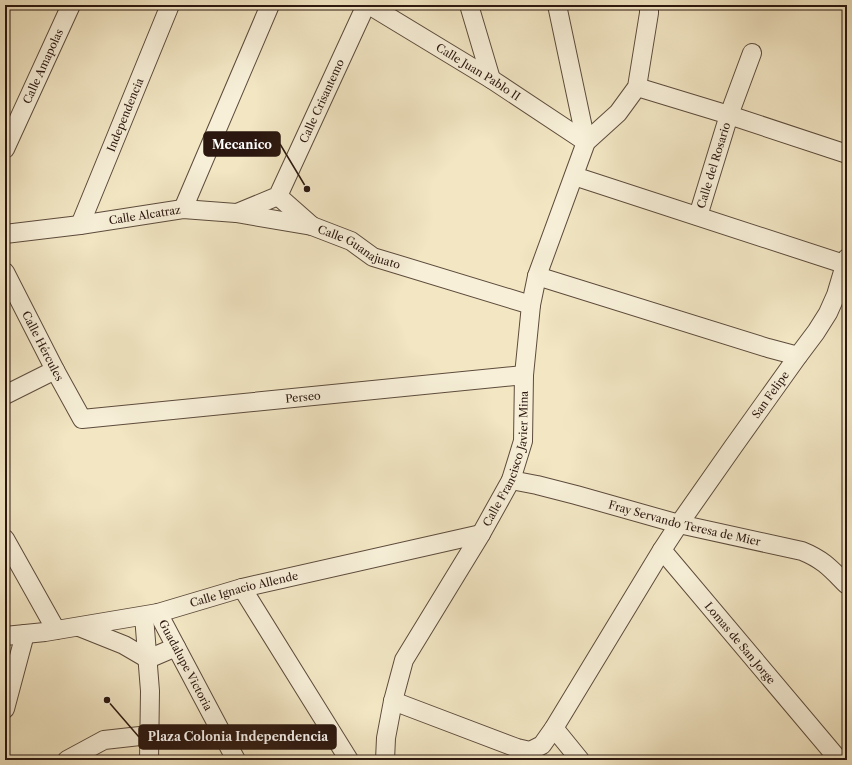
<svg xmlns="http://www.w3.org/2000/svg" width="852" height="765" viewBox="0 0 852 765" font-family="'Libre Caslon Text',serif">
<style>
.lines{fill:none;stroke-linecap:round;stroke-linejoin:round}
.street-casing{stroke:#5d4b3c;stroke-width:20}
.street{stroke:#f7efd8;stroke-width:18}
.labels{text-anchor:middle;stroke-width:3;stroke-linejoin:round;paint-order:stroke}
.street-label{font-size:11px;fill:#2b170f;stroke:#f7efd8}
.leader{fill:none;stroke:#2b170f;stroke-width:1.5}
.callout-dot{fill:#2b170f;stroke:#f7efd8;stroke-width:1.5}
.callout{fill:#2b170f;stroke:#2b170f;stroke-width:1.5}
.callout-label{font-size:12px;text-anchor:middle;font-weight:bold;fill:#fff}
</style>
<rect width="100%" height="100%" fill="#f2e6c3"/>
<filter id="stains"><feTurbulence type="fractalNoise" baseFrequency=".005" numOctaves="4"/><feColorMatrix values="0 0 0 0 .2 0 0 0 0 .09 0 0 0 0 .02 0 0 0 .5 -.17"/></filter>
<radialGradient id="worn" r=".72"><stop offset=".6" stop-color="#630" stop-opacity="0"/><stop offset="1" stop-color="#630" stop-opacity=".3"/></radialGradient>
<g class="lines">
<defs>
<g id="street">
<path id="s1" d="M369 5 491 79 586 142"/>
<path d="M469 5 491 79"/>
<path d="M557 5 586 142"/>
<path d="M637 87 729 115 847 154"/>
<path id="s2" d="M5 149 71 5"/>
<path d="M574 176 847 265"/>
<path d="M278 196 312 226"/>
<path d="M183 209 270 5"/>
<path id="s3" d="M237 213 278 196 366 5"/>
<path id="s4" d="M698 216 729 115 752 53"/>
<path id="s5" d="M80 225 170 5"/>
<path id="s6" d="M5 234 80 225 183 209 236 213 312 226 351 241 373 257 531 305"/>
<path id="s7" d="M5 272 55 370 82 419 524 375"/>
<path d="M537 276 768 348 798 356"/>
<path d="M5 395 55 370"/>
<path id="s8" d="M511 480 537 485 576 495 679 524 802 551C824 560 831 569 847 585"/>
<path d="M5 539 56 630"/>
<path d="M242 588 349 760"/>
<path id="s9" d="M158 613 236 760"/>
<path d="M144 616 150 691 149 760"/>
<path d="M79 627 124 645 148 659 176 647"/>
<path id="s10" d="M5 636 45 632 158 613 242 588 481 534"/>
<path d="M393 701 517 748 530 751 542 745 554 728 662 550"/>
<path d="M5 709 25 634"/>
<path d="M554 728 580 760"/>
<path d="M67 760 104 740 149 735"/>
<path id="s11" d="M385 760 386 738 393 701 404 660 481 534 511 480 523 441 524 375 531 305 537 276 586 142 618 113 637 87 649 13V5"/>
<path id="s12" d="M839 760 662 550 679 524 733 447 798 356 816 332 828 313 836 295 847 258"/>
</g>
</defs>
<use href="#street" class="street-casing"/>
<use href="#street" class="street"/>
</g>
<g class="labels">
<g class="street-label">
<text dy="4" stroke="none"><textPath href="#s2" startOffset="91">Calle Amapolas</textPath></text>
<text dy="4" stroke="none"><textPath href="#s1" startOffset="128">Calle Juan Pablo II</textPath></text>
<text dy="4" stroke="none"><textPath href="#s3" startOffset="149">Calle Crisantemo</textPath></text>
<text dy="4" stroke="none"><textPath href="#s5" startOffset="119">Independencia</textPath></text>
<text dy="4" stroke="none"><textPath href="#s4" startOffset="53">Calle del Rosario</textPath></text>
<text dy="4" stroke="none"><textPath href="#s6" startOffset="141">Calle Alcatraz</textPath></text>
<text dy="4" stroke="none"><textPath href="#s6" startOffset="362">Calle Guanajuato</textPath></text>
<text dy="4" stroke="none"><textPath href="#s7" startOffset="83">Calle Hércules</textPath></text>
<text dy="4" stroke="none"><textPath href="#s12" startOffset="464">San Felipe</textPath></text>
<text dy="4" stroke="none"><textPath href="#s7" startOffset="388">Perseo</textPath></text>
<text dy="4" stroke="none"><textPath href="#s11" startOffset="331">Calle Francisco Javier Mina</textPath></text>
<text dy="4" stroke="none"><textPath href="#s8" startOffset="179">Fray Servando Teresa de Mier</textPath></text>
<text dy="4" stroke="none"><textPath href="#s10" startOffset="244">Calle Ignacio Allende</textPath></text>
<text transform="translate(740 643) rotate(50)" y="4">Lomas de San Jorge</text>
<text dy="4" stroke="none"><textPath href="#s9" startOffset="59">Guadalupe Victoria</textPath></text>
</g>
</g>
<path class="leader" d="M307 189L280 144M107 700L139 737"/>
<g class="callout-dot">
<circle cx="307" cy="189" r="4"/>
<circle cx="107" cy="700" r="4"/>
</g>
<g class="callout">
<rect x="204" y="132" width="76" height="24" rx="4"/>
<rect x="139" y="725" width="197" height="24" rx="4"/>
</g>
<g class="callout-label">
<text x="242" y="149">Mecanico</text>
<text x="238" y="741">Plaza Colonia Independencia</text>
</g>
<rect width="852" height="765" fill="none" stroke="#f2e6c3" stroke-width="20"/>
<rect x="6" y="6" width="840" height="753" fill="none" stroke="#2b170f" stroke-width="2"/>
<rect x="10" y="10" width="832" height="745" fill="none" stroke="#2b170f"/>
<rect width="100%" height="100%" filter="url(#stains)"/>
<rect width="100%" height="100%" fill="url(#worn)"/>
</svg>
